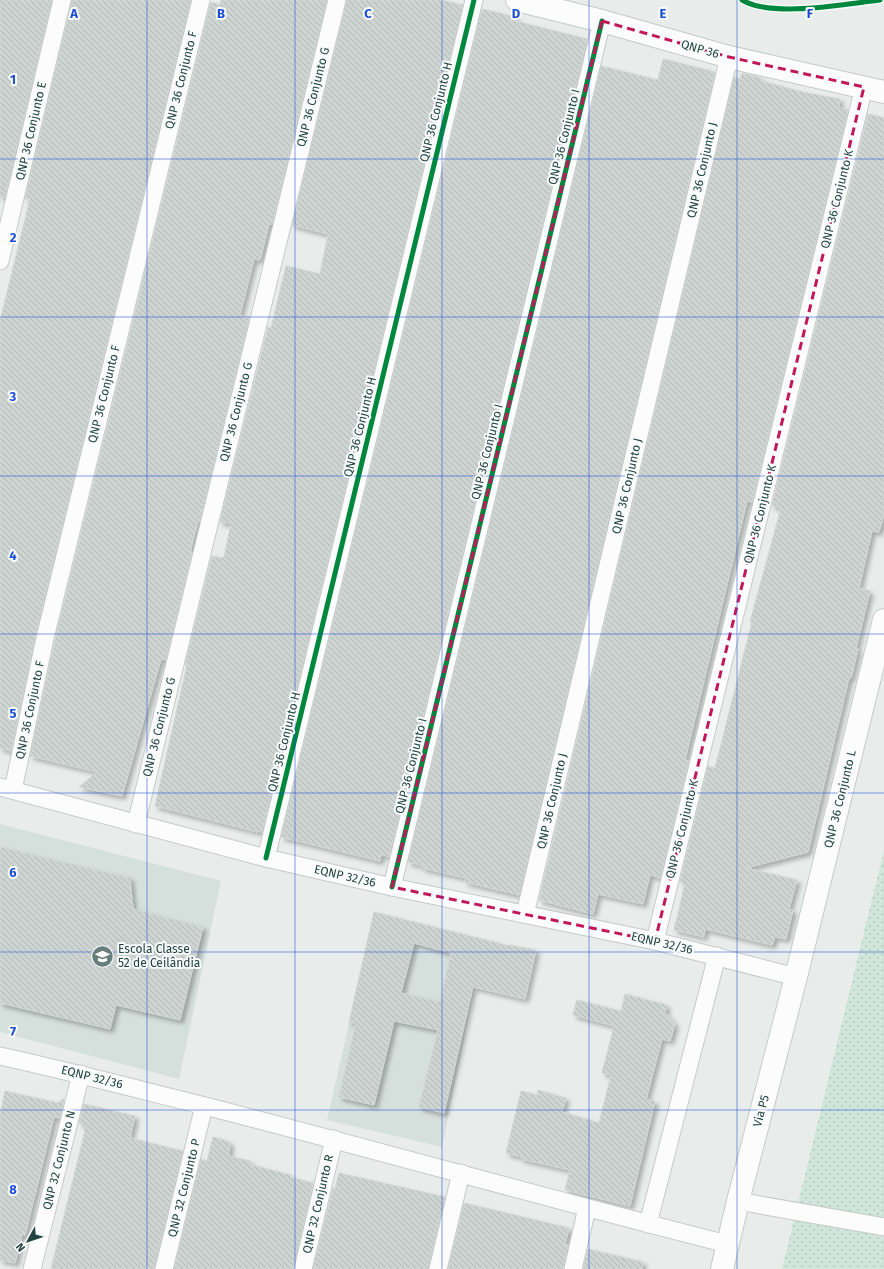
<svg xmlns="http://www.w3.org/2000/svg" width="884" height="1269" viewBox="0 0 884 1269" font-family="'Fira Sans',sans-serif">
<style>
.built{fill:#d5dfdc}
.grass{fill:url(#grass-dots)}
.building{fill:url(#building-back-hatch);stroke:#d0d6d4;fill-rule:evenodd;filter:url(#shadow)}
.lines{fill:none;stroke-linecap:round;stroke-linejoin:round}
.street-casing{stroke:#c5cac9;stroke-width:19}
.secondary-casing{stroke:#c3cbc9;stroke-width:24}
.street{stroke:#fcfcfc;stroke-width:17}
.secondary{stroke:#fcfcfc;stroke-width:22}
.cycleway-casing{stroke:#f7fbfa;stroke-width:8}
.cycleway{stroke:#00873e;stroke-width:5}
.marked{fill:none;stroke:#c2185b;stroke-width:3;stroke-dasharray:8 5;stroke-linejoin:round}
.grid{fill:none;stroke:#1d4ed8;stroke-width:1;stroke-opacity:0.55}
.labels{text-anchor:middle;stroke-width:4;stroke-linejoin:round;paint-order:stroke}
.street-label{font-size:12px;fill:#234340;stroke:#f7fbfa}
.poi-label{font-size:12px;fill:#234340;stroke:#f7fbfa;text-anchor:start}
.grid-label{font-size:13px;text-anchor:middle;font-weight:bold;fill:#1d4ed8;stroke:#f7fbfa;stroke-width:4;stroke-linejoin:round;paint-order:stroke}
</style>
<defs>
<pattern id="grass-dots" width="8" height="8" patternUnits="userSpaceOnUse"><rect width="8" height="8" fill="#d1e6da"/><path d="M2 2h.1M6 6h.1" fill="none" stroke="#b3c6bc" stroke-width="1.8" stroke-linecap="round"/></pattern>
<pattern id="building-back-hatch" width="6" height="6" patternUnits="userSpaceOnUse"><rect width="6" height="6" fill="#ced4d2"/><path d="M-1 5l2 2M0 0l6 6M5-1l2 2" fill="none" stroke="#b1b7b5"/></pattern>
<filter id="shadow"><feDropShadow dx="3.5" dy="3.5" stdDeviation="2" flood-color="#0004"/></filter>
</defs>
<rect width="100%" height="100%" fill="#e8edeb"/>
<g class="built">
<path d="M0 824 221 881 179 1079 0 1032Z"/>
<path d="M374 915 484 941 442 1147 327 1120Z"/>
</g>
<path class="grass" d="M884 850V1269H782Z"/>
<g class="building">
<path d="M0 0H52L5 197H0Z"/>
<path d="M72 0H191L35 636 11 751 0 748V321L30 199H25Z"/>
<path d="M221 0H327L272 224H269L260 260 254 259 240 315 249 319 200 521H198L190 552H192L166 660 161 659 122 796 79 787 97 772 30 756 55 640 211 2 220 5Z"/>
<path d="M347 0H441L463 5 262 832 258 831V832L155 806 187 665H185L212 556 224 558 231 523 220 522 268 327 271 328 286 266 320 274 328 234 292 225Z"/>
<path d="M482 9 516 17 515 21 587 39 389 857 381 854 380 861 281 837Z"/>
<path d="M663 59 715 72 519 895 465 882 466 878 422 868 423 866 408 862 601 66 658 80Z"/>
<path d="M742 73 761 78V81L802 92 840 99 839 107 848 110 752 502 747 501 685 760 689 761 660 878 650 875 643 904 598 894 593 914 539 900 734 77 740 79Z"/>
<path d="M868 114 884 118V514L879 532 872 531 859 588 870 591 856 648 858 649 851 678H849L808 852 746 868 797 880 789 909 793 910 786 939 775 937 772 945 705 929 704 937 674 930 685 884 680 882 708 766 715 768 752 622H750L781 508 772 506Z"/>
<path d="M0 847 130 878 133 909 203 927 180 1020 116 1005 110 1029 0 1003Z"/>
<path d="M374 912 510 946V945L536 950 525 999 473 987 444 1113 419 1107 438 1030 394 1021 374 1105 339 1097 356 1023 349 1022ZM414 943 451 953 440 1002 401 993Z"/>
<path d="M625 994 667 1005 665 1012 675 1024 670 1041 662 1039 646 1100 655 1101 630 1206 565 1190 570 1170 521 1159 522 1157 506 1153 521 1091 537 1095 538 1090 566 1098 562 1112 599 1123 611 1075 602 1073 614 1026 573 1015 577 1000 621 1011Z"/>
<path d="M5 1091 58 1103 63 1099H64L60 1118 54 1117 25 1235 22 1234 15 1263 0 1260V1115Z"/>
<path d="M84 1104 135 1116 130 1138 183 1151 154 1269H51L84 1135 85 1125 79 1123Z"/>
<path d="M213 1137 230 1142 229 1156 250 1161 249 1164 290 1175V1177L313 1183 293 1269H174L201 1159 207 1161Z"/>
<path d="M339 1173 445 1197 428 1269H313L333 1188 335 1189Z"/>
<path d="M464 1203 569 1228 565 1244 568 1245 563 1269H448Z"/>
<path d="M588 1249 643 1262 642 1269H583Z"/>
</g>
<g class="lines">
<defs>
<g id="street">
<path d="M0 261 62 0"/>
<path d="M0 787 266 858 392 887 655 941 796 977"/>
<path d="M13 790 45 638 201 0"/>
<path d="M136 824 337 0"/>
<path d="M266 858 474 0"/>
<path d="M392 887 602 21"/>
<path d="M525 914 729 57"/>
<path d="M655 941 864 87"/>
<path d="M0 1056C69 1071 137 1089 205 1106 380 1151 553 1200 727 1244"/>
<path d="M738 1201 884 1227"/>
<path d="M648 1224 717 956"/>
<path d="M32 1269 81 1074"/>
<path d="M164 1269 204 1106"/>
<path d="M303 1269 334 1139"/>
<path d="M438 1269 461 1173"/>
<path d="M573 1269 587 1208"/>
</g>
<g id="secondary">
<path d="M517 0 602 21 729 57 884 92"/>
<path d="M722 1269 738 1201 796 977 884 620"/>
</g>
</defs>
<use href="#street" class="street-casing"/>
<use href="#secondary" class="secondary-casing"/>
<use href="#street" class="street"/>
<use href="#secondary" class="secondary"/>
<defs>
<g id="cycleway">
<path d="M742 0C772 18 845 4 880 0"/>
<path d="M266 858 474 0"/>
<path d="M392 887 602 21"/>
</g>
</defs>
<use href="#cycleway" class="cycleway-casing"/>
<use href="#cycleway" class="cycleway"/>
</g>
<path class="marked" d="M602 21 729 57 864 87 655 941 392 887Z"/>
<path class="grid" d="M147 0V1269M295 0V1269M442 0V1269M589 0V1269M737 0V1269M0 159H884M0 317H884M0 476H884M0 634H884M0 793H884M0 952H884M0 1110H884"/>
<defs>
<symbol id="school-disc" viewBox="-11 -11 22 22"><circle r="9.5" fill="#687e7c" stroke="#f7fbfa"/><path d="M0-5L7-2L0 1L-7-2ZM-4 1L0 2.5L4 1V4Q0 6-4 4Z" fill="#fff"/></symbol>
</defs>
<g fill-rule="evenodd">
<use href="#school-disc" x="90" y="944" width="25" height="25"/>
</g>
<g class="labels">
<g class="street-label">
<text transform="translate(700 49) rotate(16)" y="4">QNP 36</text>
<text transform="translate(181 80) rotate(-76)" y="4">QNP 36 Conjunto F</text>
<text transform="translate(313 97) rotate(-76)" y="4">QNP 36 Conjunto G</text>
<text transform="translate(436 112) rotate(-76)" y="4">QNP 36 Conjunto H</text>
<text transform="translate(31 131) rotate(-77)" y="4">QNP 36 Conjunto E</text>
<text transform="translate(564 137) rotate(-76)" y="4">QNP 36 Conjunto I</text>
<text transform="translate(702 170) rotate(-77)" y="4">QNP 36 Conjunto J</text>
<text transform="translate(837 199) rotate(-76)" y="4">QNP 36 Conjunto K</text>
<text transform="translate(104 394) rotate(-76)" y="4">QNP 36 Conjunto F</text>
<text transform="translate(236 412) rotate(-76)" y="4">QNP 36 Conjunto G</text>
<text transform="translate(360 427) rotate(-76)" y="4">QNP 36 Conjunto H</text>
<text transform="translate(487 452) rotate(-76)" y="4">QNP 36 Conjunto I</text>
<text transform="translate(627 486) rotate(-77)" y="4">QNP 36 Conjunto J</text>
<text transform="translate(760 514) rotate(-76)" y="4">QNP 36 Conjunto K</text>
<text transform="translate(30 710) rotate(-78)" y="4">QNP 36 Conjunto F</text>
<text transform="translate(159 727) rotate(-76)" y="4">QNP 36 Conjunto G</text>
<text transform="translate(284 742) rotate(-76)" y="4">QNP 36 Conjunto H</text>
<text transform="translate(411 766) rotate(-76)" y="4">QNP 36 Conjunto I</text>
<text transform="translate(840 799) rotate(-76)" y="4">QNP 36 Conjunto L</text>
<text transform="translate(552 801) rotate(-77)" y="4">QNP 36 Conjunto J</text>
<text transform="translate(682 829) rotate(-76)" y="4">QNP 36 Conjunto K</text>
<text transform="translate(345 876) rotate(13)" y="4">EQNP 32/36</text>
<text transform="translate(662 943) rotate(13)" y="4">EQNP 32/36</text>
<text transform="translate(92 1077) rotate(14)" y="4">EQNP 32/36</text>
<text transform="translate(761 1111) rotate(-75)" y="4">Via P5</text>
<text transform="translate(59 1160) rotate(-76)" y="4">QNP 32 Conjunto N</text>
<text transform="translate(184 1188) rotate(-76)" y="4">QNP 32 Conjunto P</text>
<text transform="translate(318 1204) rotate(-77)" y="4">QNP 32 Conjunto R</text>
</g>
<g class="poi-label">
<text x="118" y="953">Escola Classe<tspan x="118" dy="14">52 de Ceilândia</tspan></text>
</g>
</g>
<g class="grid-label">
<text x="74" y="18">A</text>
<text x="221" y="18">B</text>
<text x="368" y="18">C</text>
<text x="516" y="18">D</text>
<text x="663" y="18">E</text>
<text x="810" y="18">F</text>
<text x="13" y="84">1</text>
<text x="13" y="242">2</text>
<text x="13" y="401">3</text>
<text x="13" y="560">4</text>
<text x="13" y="718">5</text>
<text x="13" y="877">6</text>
<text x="13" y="1036">7</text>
<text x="13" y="1194">8</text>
</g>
<g transform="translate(28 1241) rotate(230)" stroke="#f7fbfa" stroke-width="3" paint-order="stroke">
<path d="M0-3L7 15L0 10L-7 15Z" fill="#234340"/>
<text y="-6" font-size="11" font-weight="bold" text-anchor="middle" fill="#234340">N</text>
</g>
</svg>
